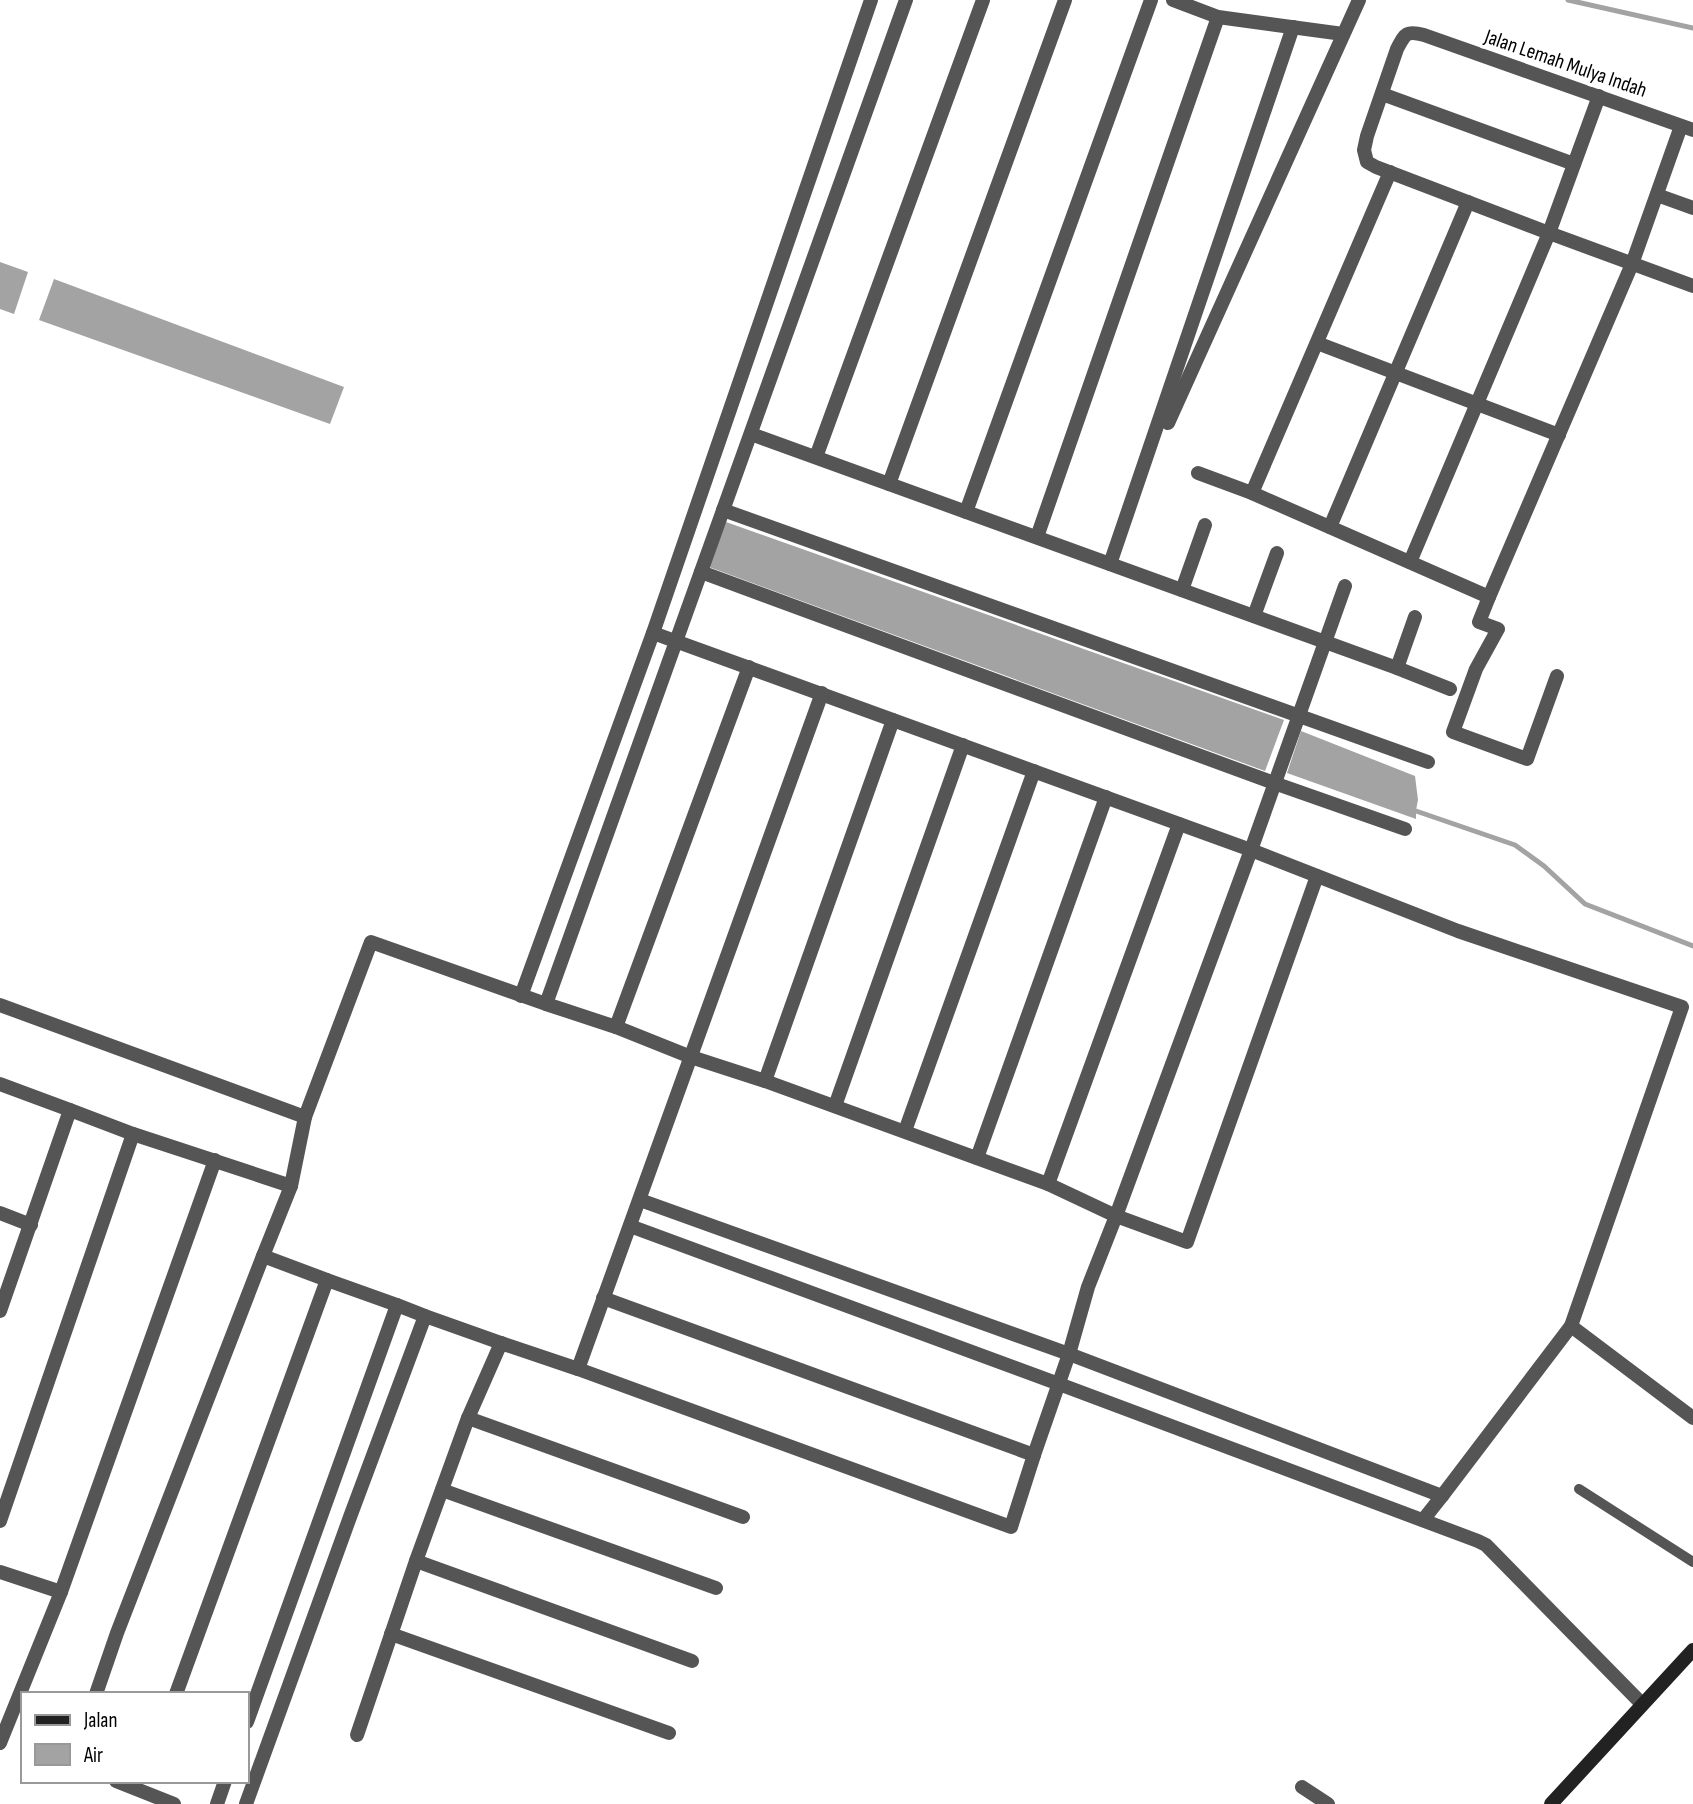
<svg xmlns="http://www.w3.org/2000/svg" width="1693" height="1804" viewBox="0 0 1693 1804" font-family="'Sofia Sans Condensed',sans-serif">
<style>
.water{fill:#a3a3a3}
.lines{fill:none;stroke-linecap:round;stroke-linejoin:round}
.stream{stroke:#a3a3a3;stroke-width:5}
.lane{stroke:#555;stroke-width:10}
.street{stroke:#555;stroke-width:14}
.secondary{stroke:#222;stroke-width:14}
.labels{text-anchor:middle;stroke-width:7;stroke-linejoin:round;paint-order:stroke}
.street-label{font-size:21px;fill:#000;stroke:#fff}
</style>
<rect width="100%" height="100%" fill="#fff"/>
<g class="water">
<path d="M0 262 28 272 14 314 0 309Z"/>
<path d="M54 279 344 387 330 424 39 320Z"/>
<path d="M726 522 1284 720 1265 771 709 567Z"/>
<path d="M1301 731 1415 776 1418 800 1416 810V819L1287 773Z"/>
</g>
<g class="lines">
<g class="stream">
<path d="M1568 0 1693 28"/>
<path d="M1416 811 1515 845 1544 866 1585 904 1693 946"/>
</g>
<path class="lane" d="M1579 1489 1693 1562"/>
<g class="street">
<path d="M906 0 546 1004 616 1027 691 1057 765 1081 1048 1184 1116 1216 1187 1242 1317 876"/>
<path d="M1173 0 1218 17 1343 34"/>
<path d="M1382 94 1574 164"/>
<path d="M1599 96 1549 233 1693 286"/>
<path d="M1657 195 1693 208"/>
<path d="M1317 343 1559 435"/>
<path d="M1168 423 1359 0"/>
<path d="M751 434 1397 668 1450 689"/>
<path d="M816 457 983 0"/>
<path d="M1198 473 1252 493 1390 172"/>
<path d="M889 484 1065 0"/>
<path d="M1252 493 1489 597 1632 264 1681 126"/>
<path d="M723 510 1428 762"/>
<path d="M966 512 1151 0"/>
<path d="M1330 527 1468 202"/>
<path d="M1037 537 1218 17"/>
<path d="M1410 562 1549 233 1376 167 1367 162 1364 150 1367 136 1397 49C1405 34 1406 30 1424 35L1693 130"/>
<path d="M1110 564 1293 27"/>
<path d="M701 572 1274 783 1405 829"/>
<path d="M1182 590 1205 525"/>
<path d="M1489 597 1479 622 1498 629 1476 669 1453 732 1527 759 1557 676"/>
<path d="M1254 616 1277 553"/>
<path d="M653 633 871 0"/>
<path d="M1397 668 1415 617"/>
<path d="M521 996 653 633 1251 850 1458 931 1682 1007 1571 1326 1442 1496"/>
<path d="M0 1005 305 1117"/>
<path d="M616 1027 749 667"/>
<path d="M765 1081 893 720"/>
<path d="M0 1084 70 1110"/>
<path d="M835 1106 963 745"/>
<path d="M905 1131 1034 771"/>
<path d="M977 1158 1106 797"/>
<path d="M1048 1184 1179 824"/>
<path d="M640 1200 1069 1354 1442 1496 1423 1520"/>
<path d="M0 1213 31 1225"/>
<path d="M630 1226 1059 1384 1478 1541 1486 1545 1642 1704"/>
<path d="M263 1256 291 1186 305 1117 371 942 546 1004"/>
<path d="M603 1298 1034 1455 1069 1354 1088 1287 1116 1216 1251 850 1345 586"/>
<path d="M0 1311 70 1110 133 1134 291 1186"/>
<path d="M1571 1326 1693 1418"/>
<path d="M578 1369 822 693"/>
<path d="M468 1418 743 1517"/>
<path d="M442 1490 716 1588"/>
<path d="M0 1521 133 1134"/>
<path d="M0 1572 61 1592 0 1743"/>
<path d="M61 1592 215 1160"/>
<path d="M391 1634 669 1733"/>
<path d="M692 1661 416 1561 468 1418 501 1343 578 1369 1011 1527 1034 1455"/>
<path d="M96 1694 117 1633 263 1256 327 1280"/>
<path d="M176 1694 327 1280 397 1305"/>
<path d="M247 1722 397 1305 425 1316"/>
<path d="M357 1735 416 1561"/>
<path d="M116 1781 174 1804"/>
<path d="M1302 1787 1328 1804"/>
<path d="M217 1804 225 1781"/>
<path d="M246 1804 350 1517 425 1316 501 1343"/>
</g>
<path class="secondary" d="M1551 1804 1693 1650"/>
</g>
<g class="labels">
<g class="street-label">
<text transform="translate(1566 63) rotate(19)" y="7">Jalan Lemah Mulya Indah</text>
</g>
</g>
<rect x="21" y="1692" width="228" height="91" fill="#ffffff" stroke="#999999" stroke-width="2"/>
<rect x="35" y="1715" width="35" height="10" fill="#222222" stroke="#999999" stroke-width="2"/>
<text x="84" y="1727" font-size="21" fill="#000000">Jalan</text>
<rect x="35" y="1744" width="35" height="21" fill="#a3a3a3" stroke="#999999" stroke-width="2"/>
<text x="84" y="1762" font-size="21" fill="#000000">Air</text>
</svg>
